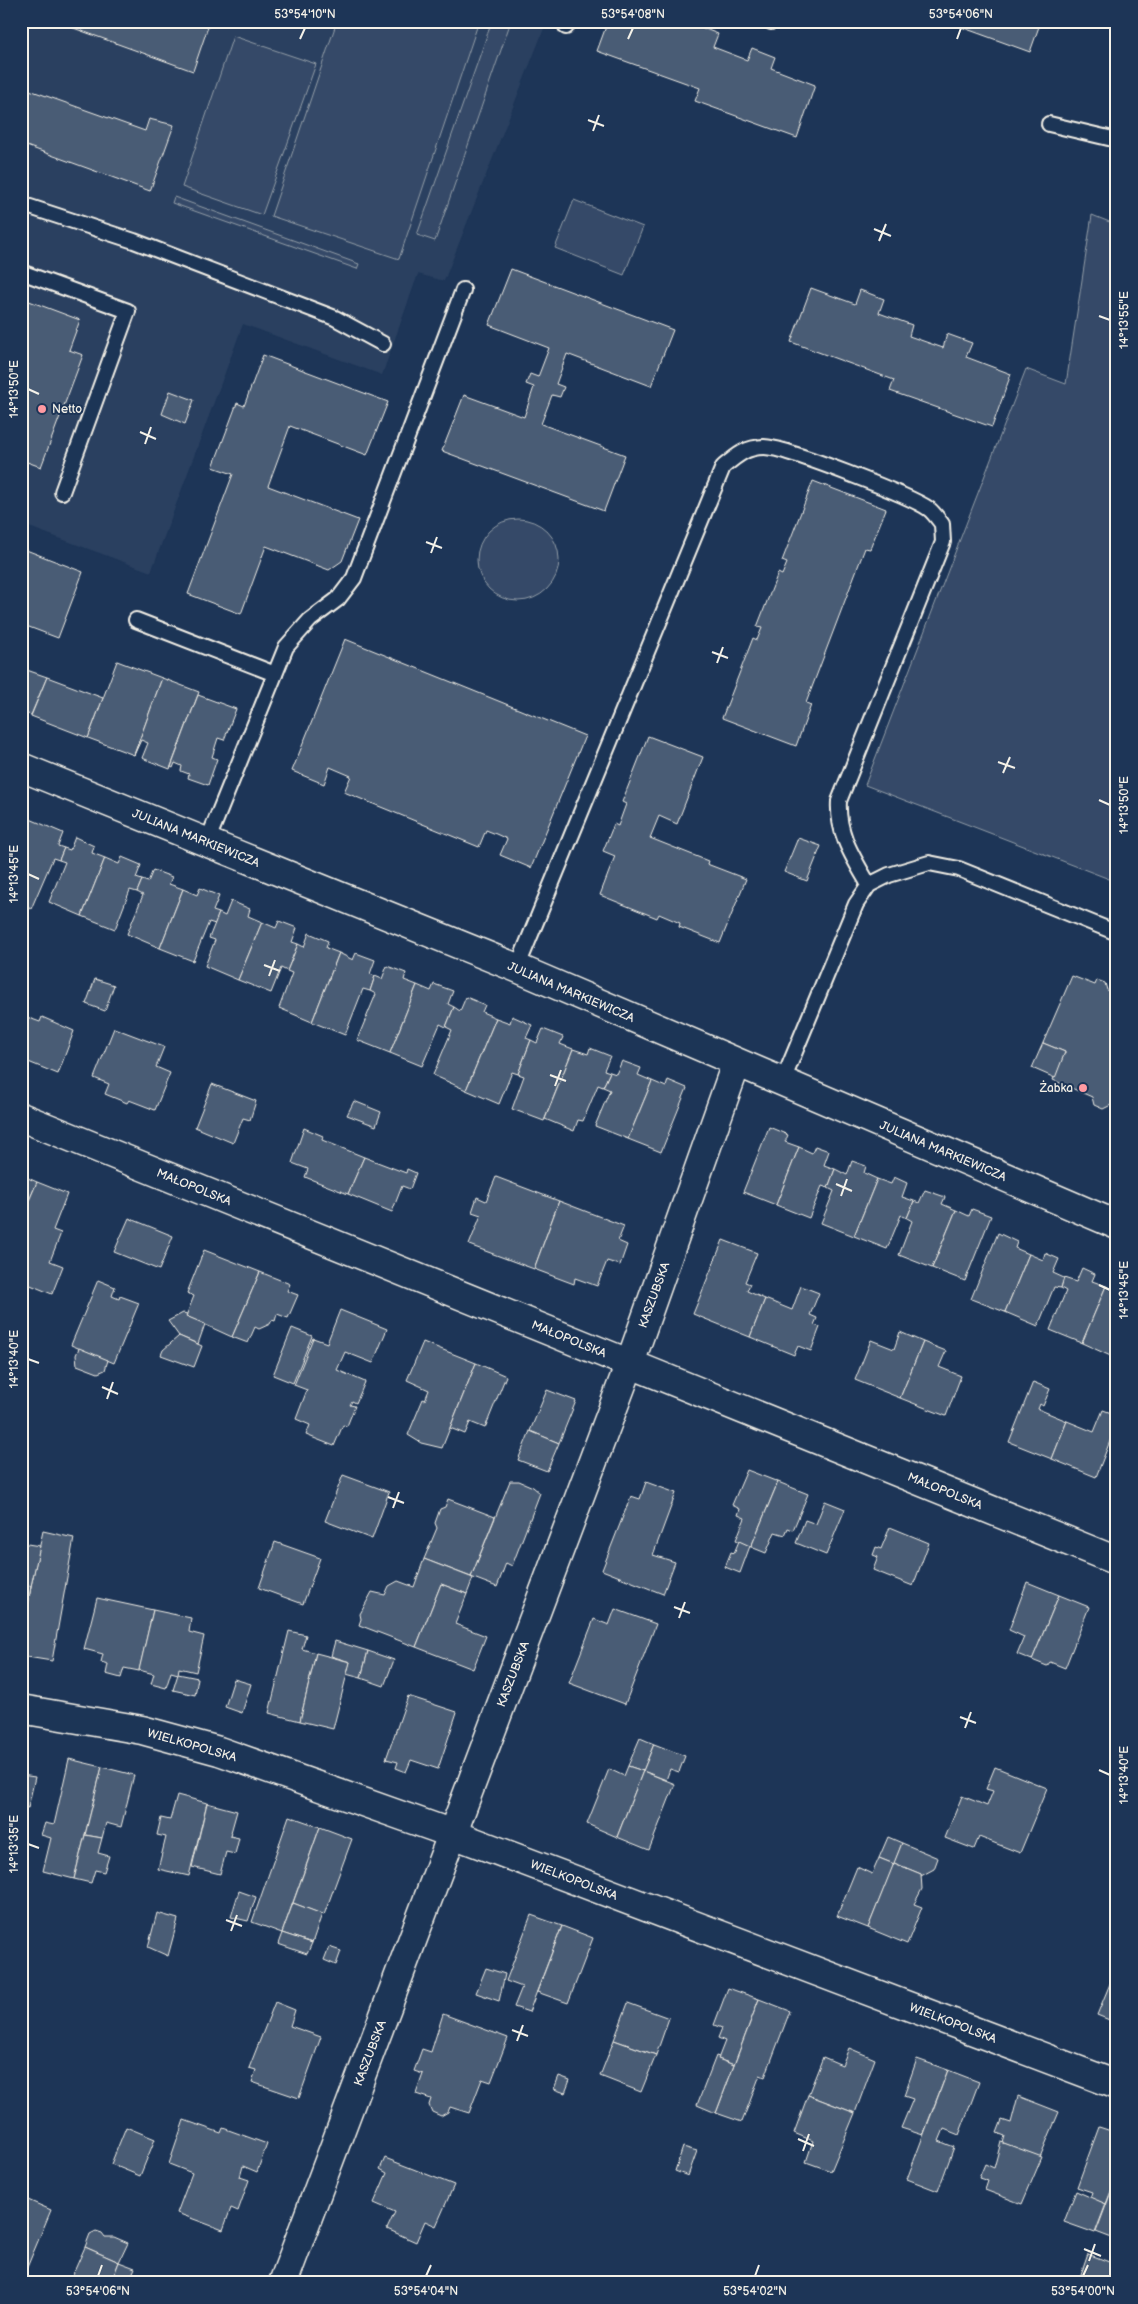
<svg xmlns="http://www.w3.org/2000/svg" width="1138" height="2304" viewBox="0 0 1138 2304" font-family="'Balsamiq Sans',sans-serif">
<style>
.built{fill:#2a4060}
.green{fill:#354a67;stroke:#949ea8}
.building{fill:#485b74;stroke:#f4f1e8}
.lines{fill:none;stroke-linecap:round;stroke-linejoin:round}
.service-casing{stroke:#f4f1e8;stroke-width:18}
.minor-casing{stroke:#f4f1e8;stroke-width:31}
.service{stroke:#1d3557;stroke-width:14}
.minor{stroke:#1d3557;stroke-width:28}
.ticks{fill:none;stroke:#f4f1e8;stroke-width:2}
.poi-dot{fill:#ff9aa2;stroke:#1d3557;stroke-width:2}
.labels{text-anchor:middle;stroke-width:4;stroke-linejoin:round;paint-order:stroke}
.poi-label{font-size:12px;fill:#f4f1e8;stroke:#1d3557;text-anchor:start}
.street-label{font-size:12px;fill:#f4f1e8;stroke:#1d3557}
.neatline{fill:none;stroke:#f4f1e8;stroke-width:2}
.ticks-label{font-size:12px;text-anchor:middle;fill:#f4f1e8}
</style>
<rect width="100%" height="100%" fill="#1d3557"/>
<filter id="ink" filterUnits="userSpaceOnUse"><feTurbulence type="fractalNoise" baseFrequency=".02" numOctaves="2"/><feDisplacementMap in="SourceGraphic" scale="10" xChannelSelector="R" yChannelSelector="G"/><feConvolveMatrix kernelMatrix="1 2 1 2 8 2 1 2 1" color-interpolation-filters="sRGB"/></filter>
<g filter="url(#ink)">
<path class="built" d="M21 21H547L444 281 418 274 382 375 243 324 151 572 21 524Z"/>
<g class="green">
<path d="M337 21H479L399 259 271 216Z"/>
<path d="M492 21H511L435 241 417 235Z"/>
<path d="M233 36 316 64 262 215 182 187Z"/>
<path d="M174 197 359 264 357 269 172 203Z"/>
<path d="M574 200 643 227 624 275 555 248Z"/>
<path d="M1092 215 1117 225V882L865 785 1026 369 1066 384Z"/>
<circle cx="518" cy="560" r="41"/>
</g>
<g class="building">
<path d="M54 21H210L193 71Z"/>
<path d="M608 21H685L718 34 713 47 747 60 752 48 775 57 771 68 815 85 797 138 695 101 700 88 597 51Z"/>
<path d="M951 21H1041L1030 52 950 23Z"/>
<path d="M21 87 145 131 149 119 174 125 150 191 21 144Z"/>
<path d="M511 269 673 330 651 386 567 354 556 384 564 387 560 397 552 395 541 424 625 455 604 511 442 451 464 395 524 417 534 387 526 384 530 374 538 377 549 348 489 325Z"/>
<path d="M811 288 855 304 860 290 884 299 879 313 912 325 909 336 943 348 947 334 972 343 966 357 1011 374 992 427 890 391 894 380 791 342Z"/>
<path d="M21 298 80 320 69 350 83 355 41 467 27 462 21 476Z"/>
<path d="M263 355 388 402 367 455 290 426 268 486 358 520 342 561 329 570 266 546 241 614 188 594 233 474 213 467 237 403 244 406Z"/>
<path d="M170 391 194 400 185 424 162 414Z"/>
<path d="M813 481 886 509 870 549 865 548 806 703 811 705 796 746 722 718 753 638 757 640 762 628 757 627 778 573 782 575 787 563 782 561Z"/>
<path d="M21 548 83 572 58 638 21 624Z"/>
<path d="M345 639 585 736 531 868 500 855 507 839 496 834 486 830 479 847 344 792 351 776 330 767 324 784 292 771Z"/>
<path d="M117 661 162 678 134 755 88 738Z"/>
<path d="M21 668 47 677 31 715 21 712Z"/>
<path d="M47 677 103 698 88 738 31 716Z"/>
<path d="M162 678 199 692 170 769 142 758 148 743 141 740 134 755Z"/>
<path d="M198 695 236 709 224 740 218 738 212 757 217 759 208 785 188 778 189 774 181 771 182 766 175 763 173 768 171 767Z"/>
<path d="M648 736 703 757 677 824 659 816 650 838 708 861 707 864 746 879 720 943 679 927 680 923 659 914 657 918 600 895 615 856 603 851 614 824 618 826 626 804 622 802Z"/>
<path d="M30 819 63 833 58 846 64 848 59 860 53 858 31 909 21 904V841Z"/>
<path d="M21 824 27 826 21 841Z"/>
<path d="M75 837 94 846 92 853 105 858 82 916 49 902 65 862 59 860 64 848 70 850Z"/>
<path d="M798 838 821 846 807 881 784 872Z"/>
<path d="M122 857 141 865 136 878 142 880 137 892 130 890 115 929 82 916 105 858 119 864Z"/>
<path d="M153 870 172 877 169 884 183 889 160 948 127 934 143 895 137 892 142 880 148 882Z"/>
<path d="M200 888 219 896 213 911 219 913 215 924 209 922 193 961 160 948 183 889 197 895Z"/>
<path d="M231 901 250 909 248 916 262 922 238 980 205 966 215 940 209 938 219 913 225 916Z"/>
<path d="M279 921 297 928 292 942 298 944 287 971 281 968 271 993 238 980 262 922 276 928Z"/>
<path d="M309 933 328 941 326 948 339 953 312 1022 279 1008 292 973 287 971 298 944 304 947Z"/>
<path d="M339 953 353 960 356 953 375 960 370 974 375 976 370 991 363 989 345 1035 312 1022Z"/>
<path d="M387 966 406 973 404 980 417 985 390 1053 357 1040 376 994 370 991 375 976 382 979Z"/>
<path d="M1072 976 1095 985 1097 980 1105 983 1107 990 1117 994V1108L1111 1105 1103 1109 1094 1105 1092 1097 1053 1080 1065 1052 1043 1043Z"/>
<path d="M95 979 114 985 105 1011 86 1004Z"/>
<path d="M434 984 453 991 448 1004 454 1007 446 1027 440 1024 422 1066 390 1053 417 985 431 991Z"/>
<path d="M466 997 485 1005 482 1012 496 1018 466 1090 433 1075 452 1030 446 1027 454 1007 460 1011Z"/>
<path d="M21 1015 40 1022 42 1017 74 1031 58 1074 21 1059Z"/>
<path d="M512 1016 532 1025 526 1038 531 1040 518 1074 512 1072 499 1104 466 1090 496 1018 510 1023Z"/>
<path d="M114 1028 164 1047 156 1067 170 1073 155 1110 129 1100 127 1103 105 1094 109 1084 94 1078Z"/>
<path d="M543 1029 563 1037 560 1044 573 1049 544 1121 512 1109 524 1076 518 1074 531 1040 537 1043Z"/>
<path d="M1043 1043 1065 1052 1055 1078 1032 1068Z"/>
<path d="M590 1048 610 1056 604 1070 610 1072 603 1087 598 1085 583 1121 578 1120 574 1131 545 1119 573 1049 588 1054Z"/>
<path d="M622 1061 641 1068 638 1075 652 1081 628 1139 595 1126 610 1090 603 1087 610 1072 616 1074Z"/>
<path d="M668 1080 687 1088 661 1152 628 1139 652 1081 666 1087Z"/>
<path d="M212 1084 256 1101 250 1120 243 1118 233 1143 195 1127Z"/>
<path d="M354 1101 381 1112 376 1126 347 1115Z"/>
<path d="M769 1127 788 1135 785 1142 799 1147 776 1205 743 1192Z"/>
<path d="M304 1128 323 1136 322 1140 364 1157 348 1194 305 1177 308 1169 292 1163Z"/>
<path d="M815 1146 829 1151 824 1165 835 1169 828 1188 822 1186 809 1218 776 1205 799 1147 812 1153Z"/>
<path d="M364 1157 406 1173 407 1169 416 1173 410 1189 402 1186 392 1212 348 1194Z"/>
<path d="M852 1161 866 1166 864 1173 877 1179 854 1236 821 1223 834 1191 828 1188 835 1169 847 1175Z"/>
<path d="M21 1175 37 1182 21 1219Z"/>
<path d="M496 1177 559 1201 534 1269 469 1245 481 1215 472 1212 477 1197 486 1201Z"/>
<path d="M894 1177 907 1183 902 1197 914 1201 907 1218 901 1215 887 1249 854 1236 877 1179 891 1184Z"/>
<path d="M37 1182 67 1194 53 1230 61 1233 50 1261 63 1266 52 1294 21 1281V1219Z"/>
<path d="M925 1190 945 1197 942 1204 956 1210 932 1268 899 1255 912 1221 907 1218 914 1201 919 1203Z"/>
<path d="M559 1201 624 1226 618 1241 627 1245 620 1265 607 1261 597 1286 575 1278 574 1284 534 1269Z"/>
<path d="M972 1209 991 1216 965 1281 932 1268 956 1210 969 1216Z"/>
<path d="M129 1218 173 1236 159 1270 114 1252Z"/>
<path d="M998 1233 1017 1242 1015 1248 1029 1254 1005 1312 971 1299Z"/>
<path d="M723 1240 757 1253 745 1282 750 1284 747 1291 765 1299 750 1337 693 1314Z"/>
<path d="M204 1250 260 1272 232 1337 186 1316 194 1296 187 1293Z"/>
<path d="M1045 1253 1059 1259 1053 1273 1064 1278 1061 1288 1054 1287 1038 1326 1005 1312 1029 1254 1043 1260Z"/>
<path d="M1082 1268 1095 1274 1092 1281 1106 1286 1082 1343 1050 1330 1066 1291 1061 1288 1064 1278 1076 1282Z"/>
<path d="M260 1272 290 1284 287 1291 298 1295 288 1318 277 1314 275 1321 272 1320 270 1324 259 1329 255 1327 248 1343 232 1337Z"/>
<path d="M98 1280 115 1287 112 1296 119 1299 120 1296 139 1303 114 1363 71 1345Z"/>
<path d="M801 1286 819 1293 810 1315 817 1318 814 1325 820 1327 811 1351 798 1346 794 1355 750 1337 765 1299 792 1310Z"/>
<path d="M1106 1286 1117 1291 1115 1358 1082 1343Z"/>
<path d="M340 1310 387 1329 373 1363 345 1352 337 1370 365 1382 356 1403 352 1401 350 1405 355 1406 347 1426 343 1425 334 1446 306 1435 310 1425 296 1419 307 1390 294 1385 313 1338 327 1343Z"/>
<path d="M183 1313 187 1314 186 1316 205 1324 198 1344 179 1336 168 1321Z"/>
<path d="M292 1328 312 1336 293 1383 273 1375Z"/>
<path d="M900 1332 923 1342 900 1398 855 1380 871 1340 894 1349Z"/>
<path d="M179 1336 202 1346 194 1367 161 1355 163 1350Z"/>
<path d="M423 1342 476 1363 442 1448 421 1443 408 1435 423 1399 425 1400 429 1390 407 1380Z"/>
<path d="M923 1342 946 1351 939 1367 961 1376 946 1416 900 1398Z"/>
<path d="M79 1348 108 1360 105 1370 98 1373 77 1365 76 1355Z"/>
<path d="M476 1363 506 1376 485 1428 470 1422 465 1434 450 1428Z"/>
<path d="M1033 1382 1050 1389 1043 1406 1040 1404 1038 1409 1067 1421 1052 1459 1009 1442Z"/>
<path d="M547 1390 576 1401 559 1443 530 1431Z"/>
<path d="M1103 1410 1117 1415V1423L1096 1477 1052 1459 1067 1421 1094 1432Z"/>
<path d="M530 1431 559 1443 547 1471 518 1460Z"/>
<path d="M747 1470 778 1482 751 1547 736 1540 745 1518 738 1515 740 1509 732 1505Z"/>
<path d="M343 1475 389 1492 372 1539 325 1521Z"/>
<path d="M510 1481H519L533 1487 540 1493 512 1566 506 1563 497 1587 471 1577Z"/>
<path d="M646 1482 676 1493 653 1555 675 1562 663 1594 602 1570 631 1496 640 1499Z"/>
<path d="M778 1482 808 1494 793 1530 788 1528 785 1535 775 1532 766 1553 751 1547Z"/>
<path d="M448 1499 495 1517 471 1577 424 1559 437 1528 435 1523 440 1509 445 1507Z"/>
<path d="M825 1501 845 1509 826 1555 796 1543 805 1520 816 1524Z"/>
<path d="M890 1527 929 1543 913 1586 873 1570 878 1557 873 1555 876 1547 881 1549Z"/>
<path d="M43 1531 74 1538 52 1661 21 1656 31 1586Z"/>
<path d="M739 1541 750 1546 740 1573 725 1567 731 1552 734 1553Z"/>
<path d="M275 1542 320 1558 303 1604 259 1588Z"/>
<path d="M21 1543 40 1546 31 1586 21 1585Z"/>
<path d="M424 1559 473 1578 467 1594 441 1584 416 1647 359 1625 361 1619 360 1614 372 1592 385 1595 389 1586 398 1581 414 1587Z"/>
<path d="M1027 1582 1059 1595 1032 1660 1017 1654 1024 1637 1009 1630Z"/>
<path d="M441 1584 467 1594 455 1624 486 1636 473 1669 416 1647Z"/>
<path d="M21 1585 31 1586 21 1645Z"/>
<path d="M1059 1595 1089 1607 1065 1668 1050 1662 1047 1666 1032 1660Z"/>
<path d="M97 1598 153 1610 139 1671 124 1668 121 1678 106 1674 108 1664 101 1662 103 1654 84 1649Z"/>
<path d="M615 1609 656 1624 625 1704 569 1683 594 1619 609 1625Z"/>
<path d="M153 1610 191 1618 189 1632 204 1636 196 1672 179 1668 178 1674 171 1672 166 1688 151 1684 154 1674 139 1670Z"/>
<path d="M289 1631 306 1635 302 1649 316 1653 300 1721 269 1713Z"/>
<path d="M335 1641 368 1651 361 1678 346 1674 350 1662 331 1656Z"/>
<path d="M368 1651 394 1660 384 1686 361 1678Z"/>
<path d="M316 1653 350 1662 333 1729 300 1721Z"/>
<path d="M178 1674 198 1678 195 1695 173 1690Z"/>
<path d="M234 1679 251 1684 242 1713 225 1707Z"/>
<path d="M408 1696 457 1712 438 1769 411 1760 406 1772 396 1768 398 1762 386 1759Z"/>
<path d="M640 1738 654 1744 643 1771 628 1766Z"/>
<path d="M654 1744 685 1756 679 1772 670 1769 666 1780 643 1771Z"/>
<path d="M69 1759 102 1767 74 1879 43 1871 51 1838 41 1835 45 1823 54 1825Z"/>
<path d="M628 1766 643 1771 617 1837 587 1824 609 1769 624 1776Z"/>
<path d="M102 1767 134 1775 121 1827 106 1823 102 1838 85 1835Z"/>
<path d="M995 1767 1047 1788 1020 1853 979 1837 974 1849 945 1838 962 1796 987 1806 993 1791 986 1789Z"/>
<path d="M643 1771 675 1784 649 1850 617 1837Z"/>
<path d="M21 1775 35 1777 28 1808 21 1806Z"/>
<path d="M177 1795 207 1803 189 1876 158 1869 166 1837 157 1835 161 1818 170 1820Z"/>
<path d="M207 1803 237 1811 230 1836 239 1838 235 1854 226 1852 220 1874 192 1867Z"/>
<path d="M289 1816 320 1827 282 1933 252 1922Z"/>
<path d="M320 1827 352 1839 324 1915 293 1903Z"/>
<path d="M85 1835 102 1838 98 1853 109 1856 104 1872 95 1870 91 1883 74 1879Z"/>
<path d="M888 1837 902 1843 894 1864 879 1858Z"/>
<path d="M902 1843 938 1858 934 1869 921 1876V1874L894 1863Z"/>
<path d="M879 1858 894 1864 868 1928 837 1916 857 1867 872 1874Z"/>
<path d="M894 1863 921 1874 922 1889 914 1904 922 1907 907 1944 868 1928Z"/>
<path d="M239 1891 256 1897 248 1921 231 1917Z"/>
<path d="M293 1903 322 1914 312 1943 282 1933Z"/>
<path d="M157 1913 178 1919 168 1956 148 1947Z"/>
<path d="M531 1915 562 1926 529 2012 514 2007 522 1987 506 1981Z"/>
<path d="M562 1926 593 1938 568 2003 537 1992Z"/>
<path d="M282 1933 312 1943 307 1954 278 1944Z"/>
<path d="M329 1947 341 1951 336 1965 324 1960Z"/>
<path d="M1117 1967V2023L1097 2015Z"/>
<path d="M486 1968 505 1974 499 2001 476 1993Z"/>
<path d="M728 1988 759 1999 734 2065 718 2059 725 2041 718 2038 722 2028 714 2025Z"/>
<path d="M759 1999 790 2011 765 2077 760 2075 742 2122 716 2113Z"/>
<path d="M275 2002 295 2010 290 2026 321 2037 299 2098 252 2082 256 2070 249 2068Z"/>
<path d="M628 2003 669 2018 656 2055 614 2040Z"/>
<path d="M443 2014 508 2038 491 2082 482 2079 469 2113 450 2107 448 2112 441 2116 432 2112 429 2105 431 2099 416 2094 423 2074 414 2071 422 2049 431 2052Z"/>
<path d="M614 2040 656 2055 641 2092 600 2076Z"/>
<path d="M849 2048 875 2059 855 2113 808 2095 823 2057 842 2065Z"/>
<path d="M716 2056 719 2057 718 2059 734 2065 716 2113 697 2105Z"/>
<path d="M917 2059 948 2070 923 2135 901 2128 913 2099 904 2096Z"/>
<path d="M948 2070 979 2082 959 2135 944 2129 939 2141 954 2147 938 2191 907 2179Z"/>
<path d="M559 2076 570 2080 565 2093 554 2089Z"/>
<path d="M808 2095 855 2113 831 2171 806 2162 813 2141 794 2133Z"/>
<path d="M1018 2096 1059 2112 1040 2157 1003 2143 1005 2136 997 2133 1002 2120 1011 2123Z"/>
<path d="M184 2120 221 2133 223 2128 267 2144 257 2172 243 2166 240 2177 249 2180 238 2211 231 2208 223 2230 177 2213 192 2173 169 2164Z"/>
<path d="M126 2127 155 2139 140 2176 111 2164Z"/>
<path d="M1099 2127 1117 2133V2176L1106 2204 1090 2198 1092 2192 1077 2187Z"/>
<path d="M1001 2142 1042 2157 1022 2204 985 2190 988 2181 979 2178 985 2164 994 2168Z"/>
<path d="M683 2147 697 2151 688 2176 675 2171Z"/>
<path d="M385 2158 454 2185 436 2226 425 2221 416 2242 387 2229 395 2212 374 2203 387 2173 380 2169Z"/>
<path d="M1117 2176V2240L1096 2232Z"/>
<path d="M1076 2191 1106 2204 1095 2233 1064 2222Z"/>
<path d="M21 2197 51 2210 23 2277 21 2276Z"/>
<path d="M96 2231 102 2233 105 2237H114L128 2243 119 2262 85 2247 90 2234Z"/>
<path d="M85 2247 119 2262 111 2283H69Z"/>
<path d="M1088 2254 1117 2265V2283H1078Z"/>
<path d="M119 2262 135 2268 128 2283H111Z"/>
</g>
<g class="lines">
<defs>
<g id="service">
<path d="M771 22V21"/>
<path d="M566 27 569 21"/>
<path d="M1049 124 1117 140"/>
<path d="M21 204 134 241 335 318 383 344"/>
<path d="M21 272 128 311 62 492"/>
<path d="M136 620 275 674"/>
<path d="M207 842 286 647 310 620 338 599 354 578 463 290"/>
<path d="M517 968 723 467C736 456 746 447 764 447 785 447 911 496 929 509 934 513 938 519 942 524L943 542 839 801C837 834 853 857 869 885"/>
<path d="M782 1083 856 904 869 885 889 875 929 863 959 869 1117 933"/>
</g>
<g id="minor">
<path d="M21 767 517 968 1117 1225"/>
<path d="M21 1117 1117 1561"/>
<path d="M21 1709 142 1730 219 1751 453 1834 1117 2085"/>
<path d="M283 2283 630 1363 736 1064"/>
</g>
</defs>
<use href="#service" class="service-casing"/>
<use href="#minor" class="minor-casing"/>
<use href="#service" class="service"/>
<use href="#minor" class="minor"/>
</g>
</g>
<path class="ticks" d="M300 39 305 28M628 39 633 28M957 39 961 28M588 120 604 126M593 131 599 115M874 229 891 236M879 241 886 224M1099 316 1110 320M28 389 39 394M140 432 156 439M145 444 151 427M426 542 442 548M431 553 437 537M712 652 728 658M717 663 723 647M998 762 1015 768M1003 773 1010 757M1099 800 1110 805M28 874 39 879M264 965 280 971M269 976 275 960M550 1075 566 1081M555 1086 561 1070M836 1184 852 1191M841 1196 847 1179M1099 1285 1110 1290M28 1359 39 1363M102 1387 118 1394M107 1399 113 1382M388 1497 404 1503M393 1508 399 1492M674 1607 690 1613M679 1618 685 1602M960 1717 976 1723M965 1728 971 1712M1099 1770 1110 1775M28 1844 39 1848M226 1920 242 1926M231 1931 237 1915M512 2030 528 2036M517 2041 523 2025M798 2139 814 2146M803 2151 809 2134M1084 2249 1101 2256M1089 2261 1095 2244M98 2276 102 2265M426 2276 431 2265M755 2276 759 2265M1083 2276 1088 2265"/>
<g class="poi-dot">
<circle cx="42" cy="409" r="5"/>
<circle cx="1083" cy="1088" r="5"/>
</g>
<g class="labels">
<g class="poi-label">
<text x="52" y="413">Netto</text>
<text x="1073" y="1092" text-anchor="end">Żabka</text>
</g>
<g class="street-label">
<text transform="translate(196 838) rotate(22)" y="4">JULIANA MARKIEWICZA</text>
<text transform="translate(571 992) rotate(23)" y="4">JULIANA MARKIEWICZA</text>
<text transform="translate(943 1151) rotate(23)" y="4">JULIANA MARKIEWICZA</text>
<text transform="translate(194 1187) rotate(22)" y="4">MAŁOPOLSKA</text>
<text transform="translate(654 1295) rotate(-70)" y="4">KASZUBSKA</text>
<text transform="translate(569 1339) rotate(22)" y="4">MAŁOPOLSKA</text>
<text transform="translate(945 1491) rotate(22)" y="4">MAŁOPOLSKA</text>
<text transform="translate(513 1674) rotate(-69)" y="4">KASZUBSKA</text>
<text transform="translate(192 1745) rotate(16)" y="4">WIELKOPOLSKA</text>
<text transform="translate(574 1880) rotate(21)" y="4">WIELKOPOLSKA</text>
<text transform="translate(953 2023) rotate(21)" y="4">WIELKOPOLSKA</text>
<text transform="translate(370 2053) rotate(-69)" y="4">KASZUBSKA</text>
</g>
</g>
<rect width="1138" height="2304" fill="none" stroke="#1d3557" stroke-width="55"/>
<rect x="28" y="28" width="1082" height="2248" class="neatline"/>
<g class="ticks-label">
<text x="305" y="18">53°54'10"N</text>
<text x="633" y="18">53°54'08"N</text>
<text x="961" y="18">53°54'06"N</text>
<text transform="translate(1124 320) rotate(-90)" y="4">14°13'55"E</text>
<text transform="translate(14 389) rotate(-90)" y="4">14°13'50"E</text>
<text transform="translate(1124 805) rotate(-90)" y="4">14°13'50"E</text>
<text transform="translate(14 874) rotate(-90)" y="4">14°13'45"E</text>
<text transform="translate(1124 1290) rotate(-90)" y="4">14°13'45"E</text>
<text transform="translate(14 1359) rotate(-90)" y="4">14°13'40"E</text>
<text transform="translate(1124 1775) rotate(-90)" y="4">14°13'40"E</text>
<text transform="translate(14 1844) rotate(-90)" y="4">14°13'35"E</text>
<text x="98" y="2295">53°54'06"N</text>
<text x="426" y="2295">53°54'04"N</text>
<text x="755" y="2295">53°54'02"N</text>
<text x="1083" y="2295">53°54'00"N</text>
</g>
</svg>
